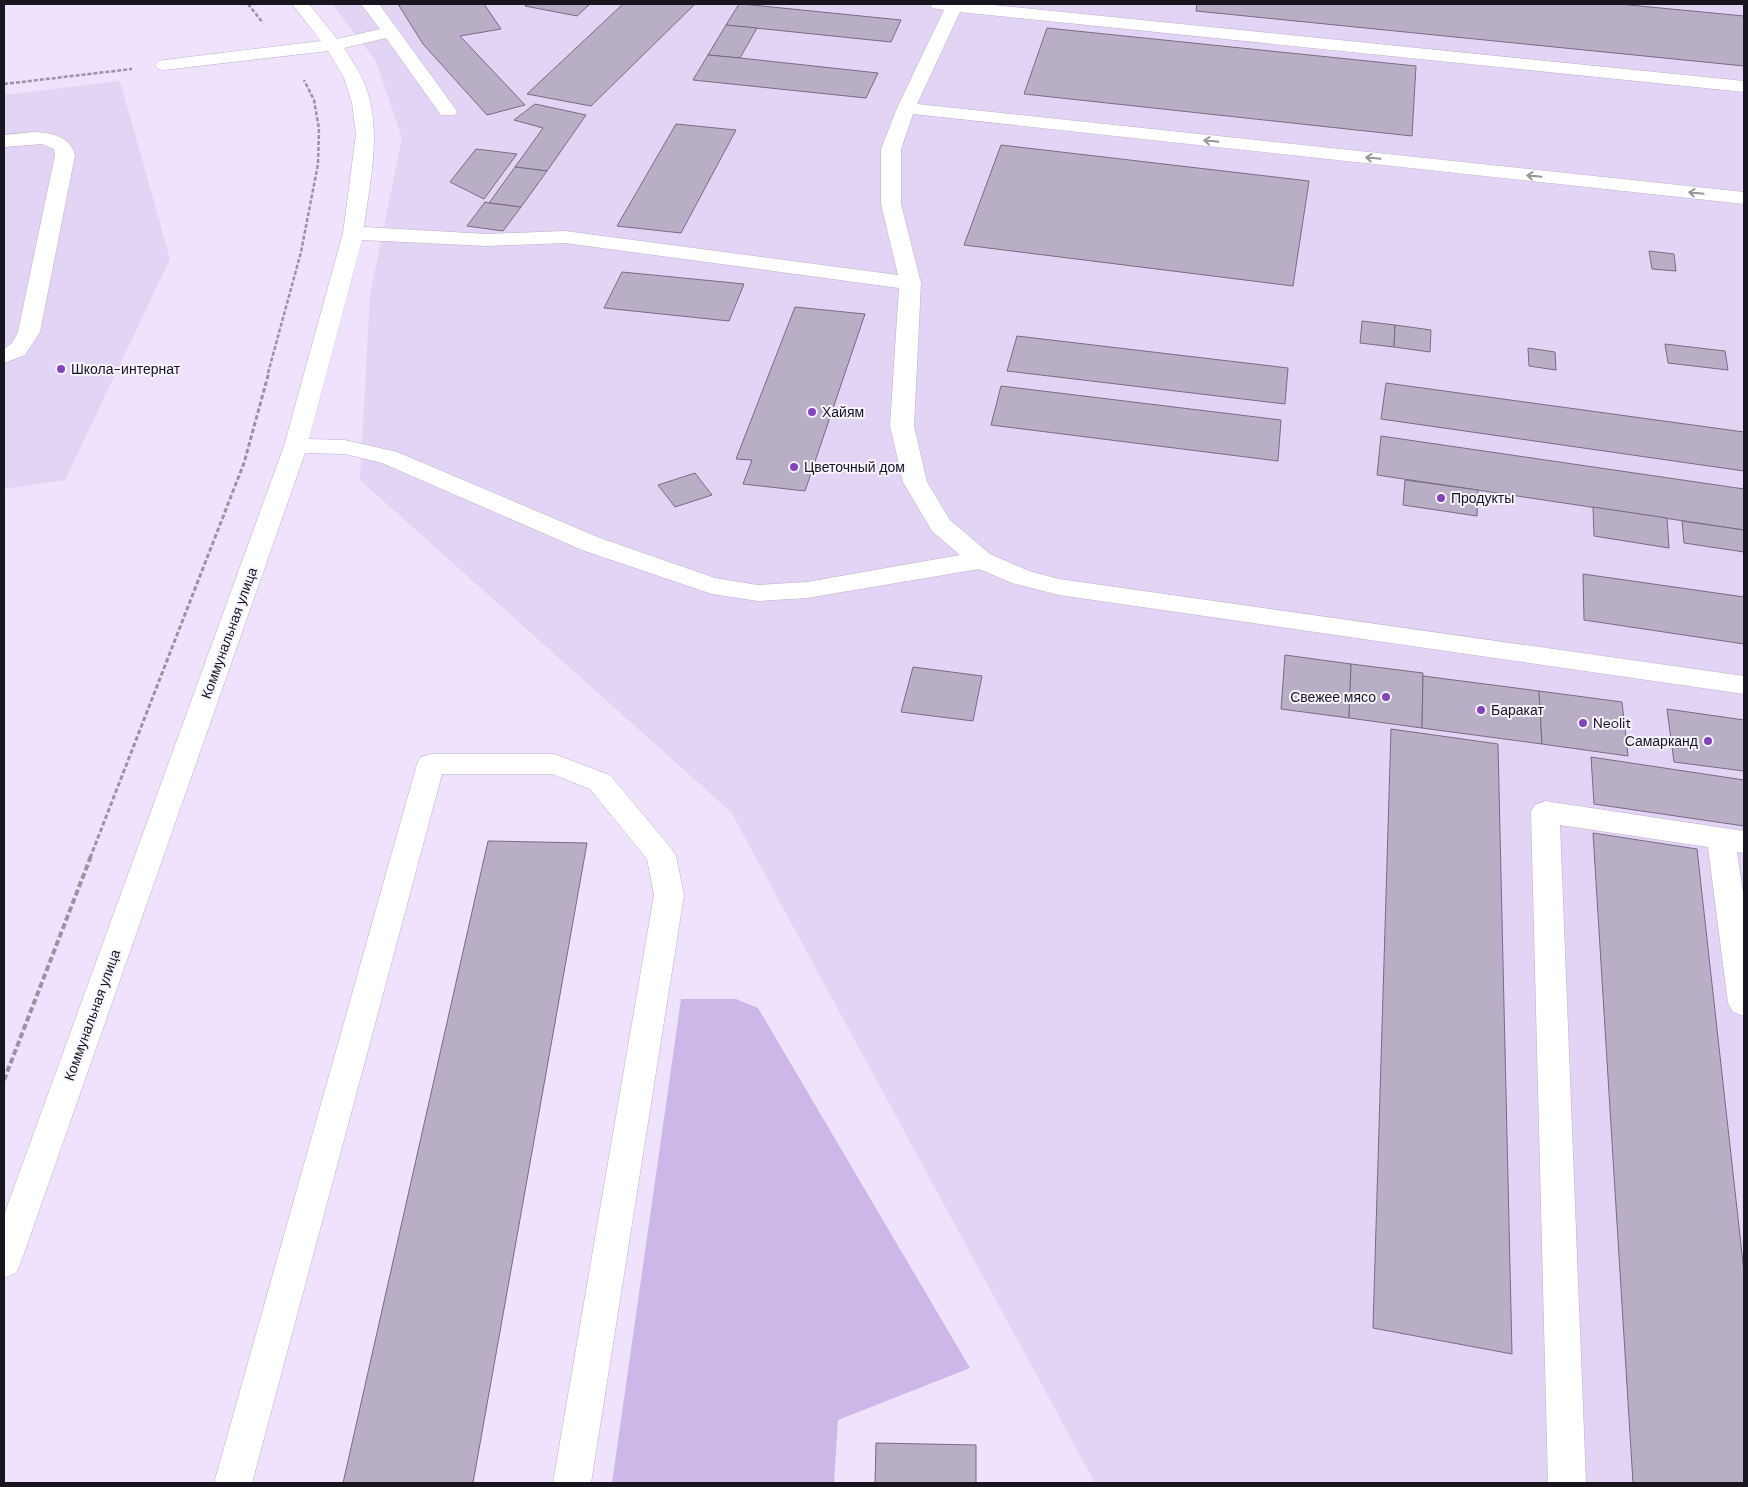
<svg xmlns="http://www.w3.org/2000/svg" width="1748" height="1487" viewBox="0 0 1748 1487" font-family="'DM Sans',sans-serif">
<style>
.built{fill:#e2d4f4}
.green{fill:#cdb7e8}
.building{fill:#b8aec6;stroke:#766c82}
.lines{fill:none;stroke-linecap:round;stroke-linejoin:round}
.minor-casing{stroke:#bcb1c9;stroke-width:1}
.path-far2{stroke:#9b92a5;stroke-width:2.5;stroke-dasharray:4 2;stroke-linecap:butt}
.path-far1{stroke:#9b92a5;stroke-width:3;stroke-dasharray:4.5 2.5;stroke-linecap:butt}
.path{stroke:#9b92a5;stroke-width:4;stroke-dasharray:6 3;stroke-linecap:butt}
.minor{fill:#fff;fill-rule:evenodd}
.oneway{stroke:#98969a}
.poi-dot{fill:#8345ba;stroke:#f7f3fd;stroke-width:2}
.labels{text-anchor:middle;stroke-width:4;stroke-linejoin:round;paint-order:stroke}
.poi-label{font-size:14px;fill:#19151e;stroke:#f7f3fd;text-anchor:start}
.street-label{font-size:14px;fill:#19151e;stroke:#f7f3fd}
</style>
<rect width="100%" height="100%" fill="#eee2fc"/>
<g class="built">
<path d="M332 4H1744V1483H1095L731 812 360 480 370 295 402 138 376 61Z"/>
<path d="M120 81 170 259 65 480 4 489V95Z"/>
</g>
<path class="green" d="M681 999H736L758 1008 970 1368 838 1420 834 1483H612Z"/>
<g class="building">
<path d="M398 4H484L501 29 460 36 525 105 487 115 423 44Z"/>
<path d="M528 4H590L577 16 525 6Z"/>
<path d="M623 4H695L591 106 527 94Z"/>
<path d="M739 4H742L901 20 891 42 726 25Z"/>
<path d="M1197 4H1619L1744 16V66L1196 11Z"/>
<path d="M726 25 757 28 740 58 708 55Z"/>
<path d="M1047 28 1416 66 1412 136 1024 94Z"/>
<path d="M708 55 740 58 878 73 866 98 693 80Z"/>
<path d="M535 104 586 115 547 171 515 167 543 128 514 120Z"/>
<path d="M676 124 736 130 681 233 617 226Z"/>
<path d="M1001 145 1309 181 1293 286 964 245Z"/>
<path d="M476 149 517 154 484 199 450 182Z"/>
<path d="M515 167 547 171 521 207 489 203Z"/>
<path d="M485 202 489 203 521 207 503 231 467 226Z"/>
<path d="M1649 251 1674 254 1676 271 1652 269Z"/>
<path d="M622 272 744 284 729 321 604 308Z"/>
<path d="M795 307 865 314 805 491 743 484 752 460 736 459Z"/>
<path d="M1362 321 1395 325 1394 347 1360 343Z"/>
<path d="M1395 325 1431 330 1430 352 1394 347Z"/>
<path d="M1017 336 1288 368 1285 404 1007 371Z"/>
<path d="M1665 344 1725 351 1728 370 1668 363Z"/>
<path d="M1528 348 1555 352 1556 370 1529 366Z"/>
<path d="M1386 383 1744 432V471L1381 419Z"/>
<path d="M1001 386 1281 420 1278 461 991 425Z"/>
<path d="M1381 436 1744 489V530L1377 475Z"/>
<path d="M695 473 712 495 675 507 658 485Z"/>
<path d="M1405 480 1478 490 1477 516 1403 505Z"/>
<path d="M1593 507 1667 518 1669 548 1594 536Z"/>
<path d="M1682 521 1744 530V552L1684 543Z"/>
<path d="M1583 574 1744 597V644L1584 620Z"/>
<path d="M1285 655 1351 664 1349 718 1281 709Z"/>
<path d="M1351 664 1423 673 1422 728 1349 718Z"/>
<path d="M913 667 982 676 973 721 901 712Z"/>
<path d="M1423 676 1539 691 1542 744 1422 728Z"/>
<path d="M1539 691 1622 702 1628 756 1542 744Z"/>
<path d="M1667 709 1744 720V771L1674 762Z"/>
<path d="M1391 729 1498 744 1512 1354 1373 1328Z"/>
<path d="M1591 757 1744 780V826L1594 804Z"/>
<path d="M1593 833 1697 849 1744 1272V1483H1633Z"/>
<path d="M488 841 587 843 473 1483H343Z"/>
<path d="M876 1443 976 1445V1483H875Z"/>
</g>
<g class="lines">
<defs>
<g id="minor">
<path d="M292 4H309L337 39 380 29 361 4H379L457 111 455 115H441L386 38 344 48C350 58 357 67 362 78 384 125 370 178 364 227L487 234 565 231 898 275 881 204V149L897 108 944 10 932 8 930 4H983L1744 81V92L960 12 917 104 1744 192V204L913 114 901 149V204L921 283 914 426 927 482 950 520 990 554 1029 571 1059 579 1744 676V694L1059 595 1012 583 979 569 807 598 758 601 712 594 582 550 382 463 345 454 305 453 21 1262 16 1273 4 1278V1215L284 446 343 233 356 134 352 103 344 78 328 51 164 70 158 69 155 65 158 61 164 60 321 41ZM362 240 487 246 565 243 899 288 890 426 903 482 932 531 960 555 807 582 758 585 715 578 600 538 397 452 345 440 309 439Z"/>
<path d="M34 132C52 133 70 136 75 155L40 332 25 355 4 363V349L12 343 18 332 55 155 54 149 42 144 4 147V135Z"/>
<path d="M431 754H554L610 775 671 848 676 856 684 895 591 1483H553L654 895 647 859 590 789 552 774H442L252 1483H214L417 764 421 757Z"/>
<path d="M1545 801 1744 831V853L1737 852 1744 899V1016L1733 1012 1728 1003 1708 847 1560 825 1586 1483H1548L1531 812 1535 805Z"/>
</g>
</defs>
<use href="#minor" class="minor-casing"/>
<g class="path-far2">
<path d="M248 4 263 23"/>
<path d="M4 84 132 69"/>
<path d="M268 373 301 252 318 164 319 129 314 100 304 80"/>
</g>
<path class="path-far1" d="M90 858 244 463 269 372"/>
<path class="path" d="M4 1080 91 856"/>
<use href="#minor" class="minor"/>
</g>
<defs><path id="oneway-shaft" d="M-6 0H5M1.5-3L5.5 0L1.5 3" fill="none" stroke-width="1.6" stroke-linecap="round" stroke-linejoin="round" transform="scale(1.25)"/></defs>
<g class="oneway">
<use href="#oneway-shaft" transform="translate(1211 141) rotate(-174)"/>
<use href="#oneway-shaft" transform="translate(1373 158) rotate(-174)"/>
<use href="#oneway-shaft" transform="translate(1534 176) rotate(-174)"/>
<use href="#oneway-shaft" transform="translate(1696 193) rotate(-174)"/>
</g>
<g class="poi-dot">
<circle cx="61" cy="369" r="5"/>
<circle cx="812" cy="412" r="5"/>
<circle cx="794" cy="467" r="5"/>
<circle cx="1441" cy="498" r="5"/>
<circle cx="1386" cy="697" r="5"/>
<circle cx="1481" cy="710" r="5"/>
<circle cx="1583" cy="723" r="5"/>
<circle cx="1708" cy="741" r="5"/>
</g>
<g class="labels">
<g class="poi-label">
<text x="71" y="374">Школа-интернат</text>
<text x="822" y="417">Хайям</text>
<text x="804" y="472">Цветочный дом</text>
<text x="1451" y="503">Продукты</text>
<text x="1376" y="702" text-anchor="end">Свежее мясо</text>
<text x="1491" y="715">Баракат</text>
<text x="1593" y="728">Neolit</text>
<text x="1698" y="746" text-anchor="end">Самарканд</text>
</g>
<g class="street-label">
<text transform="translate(229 633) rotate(-70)" y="5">Коммунальная улица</text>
<text transform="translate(92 1015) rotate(-70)" y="5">Коммунальная улица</text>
</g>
</g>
<rect width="1748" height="1487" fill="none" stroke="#19151e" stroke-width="10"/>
</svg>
